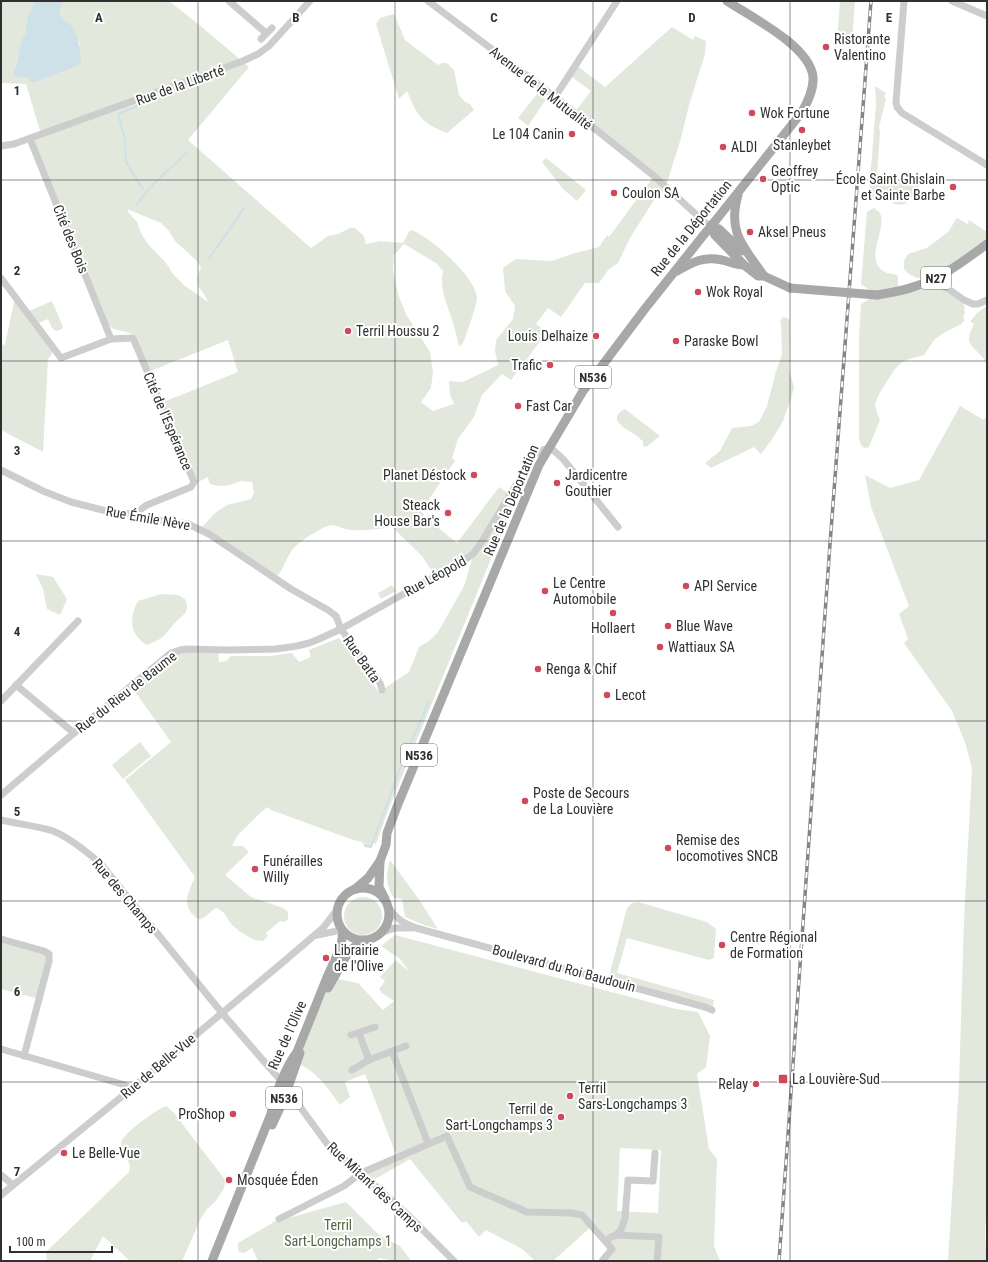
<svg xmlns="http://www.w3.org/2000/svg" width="988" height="1262" viewBox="0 0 988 1262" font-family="'Roboto Condensed',sans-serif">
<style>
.green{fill:#e3e8dd;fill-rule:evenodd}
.water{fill:#cee0e8}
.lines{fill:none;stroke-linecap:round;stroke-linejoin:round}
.stream{stroke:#cee0e8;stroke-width:2}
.minor{stroke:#cdcdcd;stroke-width:7}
.major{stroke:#a8a8a8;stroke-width:9}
.rail-casing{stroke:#858585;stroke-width:3.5}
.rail{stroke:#fff;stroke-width:2;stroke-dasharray:6;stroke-linecap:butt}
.major-bridge{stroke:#a8a8a8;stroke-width:9}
.grid{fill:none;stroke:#303030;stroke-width:1;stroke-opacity:0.55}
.poi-dot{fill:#d0495b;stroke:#fff;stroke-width:1.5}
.labels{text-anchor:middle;stroke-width:4;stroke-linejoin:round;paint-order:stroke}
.shield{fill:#fff;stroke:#6e6e6e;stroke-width:1}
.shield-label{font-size:13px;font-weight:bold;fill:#303030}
.poi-label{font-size:14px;fill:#303030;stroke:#fff;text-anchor:start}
.street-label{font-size:14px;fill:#303030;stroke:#fff}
.park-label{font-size:14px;fill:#556642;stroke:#fff}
.grid-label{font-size:13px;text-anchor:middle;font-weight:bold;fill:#303030;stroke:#fff;stroke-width:4;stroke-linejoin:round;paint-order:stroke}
</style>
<rect width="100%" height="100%" fill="#fff"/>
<g class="green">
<path d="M1 1H35L27 18 25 34 13 72 79 46 80 45 73 27 62 18 58 12 63 1H169L197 23 249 67 188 140 311 248 328 236 338 234 350 228H355L364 236 366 244 380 241 403 243 409 232 412 230C431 238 476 277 477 298 477 305 466 335 463 343L459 347C457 338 455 328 452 320 447 303 439 289 443 271L436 263 404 244 394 255 393 270 398 294 406 314 430 352 433 372 431 388 421 402 433 411 454 404 450 395 449 381 463 382 498 365 495 351 496 340 513 319 515 306 505 291 503 268 516 259 552 261 575 253 599 247 607 235 609 237 654 176 574 113 591 91 569 75 576 65 605 87 672 27 693 40 695 36 706 41 705 54 689 105 681 138 666 186 660 196 654 200 630 238 618 263 608 270 599 283H585L561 317 548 308 536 324 547 332 511 380 502 374 482 395 474 417 458 439 452 458 455 461 421 511 426 518 457 543 499 487 511 495 473 554 435 576 422 556 392 527C378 529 363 531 349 530 343 529 337 525 331 525 324 526 302 540 297 545 286 554 284 572 275 577L201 528 215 513 227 505 251 499 254 493 252 482 241 481 230 485 222 486 212 485 209 482 208 477 198 482H194L161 403 238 372 228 340 148 372 135 337 133 334 114 329 108 325 30 139 41 134 26 84 1 83ZM127 209 161 223 169 231 175 241 196 260 201 267C192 287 201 286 208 302L185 286 173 274 166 263 148 244 141 233 137 222 129 213Z"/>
<path d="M840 1H855L852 42 837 41Z"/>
<path d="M394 14 405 40 438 65 442 63H447L454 70 459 95 465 102 470 104 474 110 447 133C421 123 417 115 407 91L399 99 376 24 380 18Z"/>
<path d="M875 86 886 93 884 96 886 99 879 127 880 132 877 176 874 181 885 185 902 181 915 180 921 182C916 191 908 209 895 204 890 202 886 198 882 195L877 199H873L869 194 876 104Z"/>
<path d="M537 94 545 99V101L528 126 518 118Z"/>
<path d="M546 158 586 190 577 201 563 189 542 162Z"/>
<path d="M874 208C876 210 878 211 879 212 890 226 860 262 887 273 890 274 894 274 897 275L898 277V285L896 292 931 280 962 302C966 307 965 313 963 318L965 320 960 325 947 331 935 339 924 355 906 360 900 364 894 370 879 394 875 404 877 413 880 420 869 447 864 448 861 445 859 439V335L861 304 876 295 861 284 867 212 870 210Z"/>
<path d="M957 218 968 224 969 220 987 232V244L928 278H917L909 274 904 269V261L908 254 927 248 948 232Z"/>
<path d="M15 297 27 312 52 301 63 327 62 329 56 331 52 328 48 319 36 324 55 350 48 359 43 452 1 430V344L5 345Z"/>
<path d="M987 306V365L984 359 971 345 969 341V336L974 323 970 322 977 313Z"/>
<path d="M783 317 788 318 790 322 789 370 794 387 791 399 783 421 773 438 761 454 754 447 711 468 705 463 720 451 732 428 751 426 759 422 767 406 776 371 782 355 781 323 780 321Z"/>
<path d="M960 406 984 420 987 415V1201L985 1233 987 1261H948L959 1083 964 920 972 768 965 742 952 711 904 643 908 639 899 614 909 606 871 507 865 475 890 488 919 480Z"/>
<path d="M625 409 660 436 646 447 643 446V441C640 439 636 435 633 433 623 428 607 418 625 409Z"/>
<path d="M518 493 389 808 376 844 373 843 371 847 365 846 362 842 353 840 271 810 267 807 257 816 237 836 232 846H243L249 852 225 875 251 897 283 908 288 912V919L285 922 280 921 266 933 268 936 263 941 254 940 239 931 231 924 224 913 217 908C211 910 207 917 201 919 198 920 195 917 193 915 181 903 190 889 195 877L125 780 171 742 131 686 171 653 218 650 219 662 226 661 231 656H271L292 653 299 662 311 657 309 650 339 638 379 692 409 672 419 647 429 641 438 632 464 586 473 556Z"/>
<path d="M36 574 53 577 67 599 60 615 47 609 43 589Z"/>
<path d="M392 585 396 591 381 599 378 593Z"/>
<path d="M161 594 178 595 185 599C191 614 182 614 174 624 163 637 164 638 147 645 129 634 129 618 138 601Z"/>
<path d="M140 742 151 756 123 779 112 765Z"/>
<path d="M390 860 420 901 438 929 424 925 405 917 402 899 394 898C385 884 386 875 390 860Z"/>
<circle cx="363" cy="916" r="19"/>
<path d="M638 902 707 922 716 929 714 958 709 960 627 938 617 973 714 1000 712 1010 608 980 627 908 632 903Z"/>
<path d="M395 935 676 1009 698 1012 710 1036 706 1067 697 1074 709 1149 717 1159 714 1246 720 1261H602L611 1248 592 1226 553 1261H535L522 1249 486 1230 479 1237 466 1221 462 1223 410 1159 370 1182 361 1173 397 1157 365 1074 345 1082 350 1097 340 1105C326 1086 318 1072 296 1063L310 1028 333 978 358 983 383 1010 394 1001 382 993 379 989 385 981 380 977 396 960 409 972 400 959 381 946ZM620 1148 661 1150 658 1213 617 1211Z"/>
<path d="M1 939 47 953 39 999 1 989Z"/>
<path d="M166 1106 174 1113 226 1181 223 1190 215 1202 207 1209 201 1218 182 1261H130L103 1236 90 1261H47L46 1252 129 1172C129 1172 130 1166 130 1166 128 1158 120 1151 121 1143 122 1134 157 1109 166 1106Z"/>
<path d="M346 1202 378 1234 390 1241 400 1246 410 1259 408 1261H396L379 1258 375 1261H258L252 1248 244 1253 239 1252 238 1249V1243L279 1219 281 1220Z"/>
</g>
<path class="water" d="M35 1H63L59 12C61 19 67 21 72 26 79 34 80 51 81 62L79 65 35 82H32L28 78 15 76 13 72 17 61 21 42 25 34 27 18Z"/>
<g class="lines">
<g class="stream">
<path d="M143 189 126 162 125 139 118 114 145 103"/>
<path d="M136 205 156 181 160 178 171 167 178 162 183 155 188 152"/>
<path d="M209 259 244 208"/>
<path d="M365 846 371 847 401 766 429 701"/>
</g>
<g class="minor">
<path d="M229 1 266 33"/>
<path d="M428 1 555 97 654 176 710 227"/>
<path d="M904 1 896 102 897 107 902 113 987 165"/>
<path d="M952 1 987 16"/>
<path d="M261 39 272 28"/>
<path d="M555 97 617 1"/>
<path d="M30 139 111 339"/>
<path d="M1 146 14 144 243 61 258 54 269 46 310 1"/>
<path d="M1 278 61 358 111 339 133 338 194 482 191 487 147 505 134 514"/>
<path d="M931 280 950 290 964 300 973 304H978L987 300"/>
<path d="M1 470 43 491 71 502 114 513 134 514 142 518 188 524 209 534 291 589 328 610 336 616 341 629 380 683 382 690"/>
<path d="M16 685 74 733"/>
<path d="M1 701 78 621"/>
<path d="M1 795 74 733 171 653 180 650 187 649 227 650 276 649 297 646 309 643 319 639 341 629 466 559 473 554 481 543 534 455 545 449 551 448 563 459 618 527"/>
<path d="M1 820C18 824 37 826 53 831 69 837 87 852 100 863L222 1013 282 1082"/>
<path d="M389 908C397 920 404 923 416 928L705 1007 712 1010"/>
<path d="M383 932 395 928H412"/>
<path d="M317 935 342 930"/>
<path d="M1 939 44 951 49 954V961L24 1056"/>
<path d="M359 1033 369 1060"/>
<path d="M351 1035 375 1027"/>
<path d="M1 1049 125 1085 131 1089"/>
<path d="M392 1051 428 1143"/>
<path d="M352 1070 369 1060 406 1046"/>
<path d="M287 1089 328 1145 361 1173 408 1215 454 1261"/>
<path d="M1 1175 13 1185"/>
<path d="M1 1195 131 1089 282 963 323 928 337 910"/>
<path d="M279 1219 344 1186 361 1173 447 1136 470 1187 527 1212 572 1213 582 1215 612 1249 602 1261"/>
<path d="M616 1235 621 1230 625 1218 628 1180 653 1181 655 1153"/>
<path d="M606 1241 611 1237 616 1235 659 1237 657 1261"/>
</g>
<g class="major">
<path d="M738 195C727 233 744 247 764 276"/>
<path d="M710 227 715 235 744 265 758 276H764L790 288"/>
<path d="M710 227 719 229 742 251"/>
<path d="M677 271C693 262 703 256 722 260 730 262 737 265 744 265"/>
<path d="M877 295C890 293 903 291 916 286 942 278 965 260 987 244"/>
<circle cx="363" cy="914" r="26"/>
<path d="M355 889 368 878 380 861"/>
<path d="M385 899 379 887 380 861 386 845 387 833 398 804 539 465 583 391 644 310 710 227 716 220 802 112C808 101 814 89 813 77 810 46 751 17 727 1"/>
<path d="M328 988 348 953 361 941"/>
<path d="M272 1125 284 1099 300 1053"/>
<path d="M212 1261 271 1114C274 1096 286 1066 297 1052L328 975 341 946 343 931"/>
</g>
<defs>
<path id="rail" d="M779 1261 830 544 871 1"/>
</defs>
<use href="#rail" class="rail-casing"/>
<use href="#rail" class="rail"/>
<path class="major-bridge" d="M790 288 877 295"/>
</g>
<path class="grid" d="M198 1V1261M395 1V1261M593 1V1261M790 1V1261M1 180H987M1 361H987M1 541H987M1 721H987M1 901H987M1 1082H987"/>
<g class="poi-dot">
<circle cx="826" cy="47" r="4"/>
<circle cx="752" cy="113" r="4"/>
<circle cx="802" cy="130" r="4"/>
<circle cx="572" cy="134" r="4"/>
<circle cx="723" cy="147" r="4"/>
<circle cx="763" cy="179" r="4"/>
<circle cx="953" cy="187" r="4"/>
<circle cx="614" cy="193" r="4"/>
<circle cx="750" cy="232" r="4"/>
<circle cx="698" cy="292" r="4"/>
<circle cx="348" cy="331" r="4"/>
<circle cx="596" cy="336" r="4"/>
<circle cx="676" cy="341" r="4"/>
<circle cx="550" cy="365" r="4"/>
<circle cx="518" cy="406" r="4"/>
<circle cx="474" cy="475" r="4"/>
<circle cx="557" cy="483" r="4"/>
<circle cx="448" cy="513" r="4"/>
<circle cx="686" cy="586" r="4"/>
<circle cx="545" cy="591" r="4"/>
<circle cx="613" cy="613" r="4"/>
<circle cx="668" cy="626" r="4"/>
<circle cx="660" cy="647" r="4"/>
<circle cx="538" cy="669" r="4"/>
<circle cx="607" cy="695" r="4"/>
<circle cx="525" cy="801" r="4"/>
<circle cx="668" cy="848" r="4"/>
<circle cx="255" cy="869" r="4"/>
<circle cx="722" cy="945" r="4"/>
<circle cx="326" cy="958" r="4"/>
<rect x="778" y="1074" width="10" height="10" rx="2"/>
<circle cx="756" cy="1084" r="4"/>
<circle cx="570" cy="1096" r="4"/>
<circle cx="233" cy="1114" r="4"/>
<circle cx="561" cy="1117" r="4"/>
<circle cx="64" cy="1153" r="4"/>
<circle cx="229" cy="1180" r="4"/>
</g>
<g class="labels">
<g class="shield">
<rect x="921" y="267" width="30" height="22" rx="3"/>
<rect x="575" y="366" width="36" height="22" rx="3"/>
<rect x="401" y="744" width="36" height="22" rx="3"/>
<rect x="266" y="1087" width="36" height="22" rx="3"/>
</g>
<g class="shield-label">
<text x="936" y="283">N27</text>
<text x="593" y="382">N536</text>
<text x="419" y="760">N536</text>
<text x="284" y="1103">N536</text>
</g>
<g class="poi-label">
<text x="834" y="44">Ristorante<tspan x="834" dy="16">Valentino</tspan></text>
<text x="760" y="118">Wok Fortune</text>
<text x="564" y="139" text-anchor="end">Le 104 Canin</text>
<text x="802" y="150" text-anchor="middle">Stanleybet</text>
<text x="731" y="152">ALDI</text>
<text x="771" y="176">Geoffrey<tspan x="771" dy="16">Optic</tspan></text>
<text x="945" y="184" text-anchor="end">École Saint Ghislain<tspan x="945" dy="16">et Sainte Barbe</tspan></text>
<text x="622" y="198">Coulon SA</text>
<text x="758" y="237">Aksel Pneus</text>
<text x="706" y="297">Wok Royal</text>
<text x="356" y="336">Terril Houssu 2</text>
<text x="588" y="341" text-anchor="end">Louis Delhaize</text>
<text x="684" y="346">Paraske Bowl</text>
<text x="542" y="370" text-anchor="end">Trafic</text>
<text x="526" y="411">Fast Car</text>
<text x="466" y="480" text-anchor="end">Planet Déstock</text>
<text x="565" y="480">Jardicentre<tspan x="565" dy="16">Gouthier</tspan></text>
<text x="440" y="510" text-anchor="end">Steack<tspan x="440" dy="16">House Bar's</tspan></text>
<text x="553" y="588">Le Centre<tspan x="553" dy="16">Automobile</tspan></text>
<text x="694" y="591">API Service</text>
<text x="676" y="631">Blue Wave</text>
<text x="613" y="633" text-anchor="middle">Hollaert</text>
<text x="668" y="652">Wattiaux SA</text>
<text x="546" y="674">Renga &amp; Chif</text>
<text x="615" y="700">Lecot</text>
<text x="533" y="798">Poste de Secours<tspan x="533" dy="16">de La Louvière</tspan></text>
<text x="676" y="845">Remise des<tspan x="676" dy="16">locomotives SNCB</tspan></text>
<text x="263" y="866">Funérailles<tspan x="263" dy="16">Willy</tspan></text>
<text x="730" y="942">Centre Régional<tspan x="730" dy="16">de Formation</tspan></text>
<text x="334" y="955">Librairie<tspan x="334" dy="16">de l'Olive</tspan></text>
<text x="792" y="1084">La Louvière-Sud</text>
<text x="748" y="1089" text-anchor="end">Relay</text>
<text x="578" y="1093">Terril<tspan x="578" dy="16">Sars-Longchamps 3</tspan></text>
<text x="553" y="1114" text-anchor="end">Terril de<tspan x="553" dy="16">Sart-Longchamps 3</tspan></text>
<text x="225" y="1119" text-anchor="end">ProShop</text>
<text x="72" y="1158">Le Belle-Vue</text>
<text x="237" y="1185">Mosquée Éden</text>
</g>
<g class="street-label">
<text transform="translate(180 85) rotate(-20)" y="5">Rue de la Liberté</text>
<text transform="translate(541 88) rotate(38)" y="5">Avenue de la Mutualité</text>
<text transform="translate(691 228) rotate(-51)" y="5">Rue de la Déportation</text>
<text transform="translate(71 239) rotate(68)" y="5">Cité des Bois</text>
<text transform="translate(168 421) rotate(67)" y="5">Cité de l'Espérance</text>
<text transform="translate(511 500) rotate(-67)" y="5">Rue de la Déportation</text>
<text transform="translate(148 518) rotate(10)" y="5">Rue Émile Nève</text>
<text transform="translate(435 576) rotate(-29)" y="5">Rue Léopold</text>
<text transform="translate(362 659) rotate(55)" y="5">Rue Batta</text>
<text transform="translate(126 692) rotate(-38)" y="5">Rue du Rieu de Baume</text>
<text transform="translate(125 896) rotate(50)" y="5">Rue des Champs</text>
<text transform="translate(564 968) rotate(15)" y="5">Boulevard du Roi Baudouin</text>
<text transform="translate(287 1035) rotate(-66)" y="5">Rue de l'Olive</text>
<text transform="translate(158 1066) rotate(-40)" y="5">Rue de Belle-Vue</text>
<text transform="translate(375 1187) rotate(43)" y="5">Rue Mitant des Camps</text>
</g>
<g class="park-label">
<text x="338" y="1230">Terril<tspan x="338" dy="16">Sart-Longchamps 1</tspan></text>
</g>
</g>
<g class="grid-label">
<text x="99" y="22">A</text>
<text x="296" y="22">B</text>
<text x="494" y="22">C</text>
<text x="692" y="22">D</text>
<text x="889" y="22">E</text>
<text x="17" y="95">1</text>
<text x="17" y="275">2</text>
<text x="17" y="455">3</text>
<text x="17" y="636">4</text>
<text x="17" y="816">5</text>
<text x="17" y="996">6</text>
<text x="17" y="1176">7</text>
</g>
<rect width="988" height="1262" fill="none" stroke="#303030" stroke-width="4"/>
<path d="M10 1246v6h102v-6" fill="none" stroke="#303030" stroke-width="2"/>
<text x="16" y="1246" font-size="12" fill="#303030" stroke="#ffffff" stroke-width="3" paint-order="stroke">100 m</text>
</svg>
